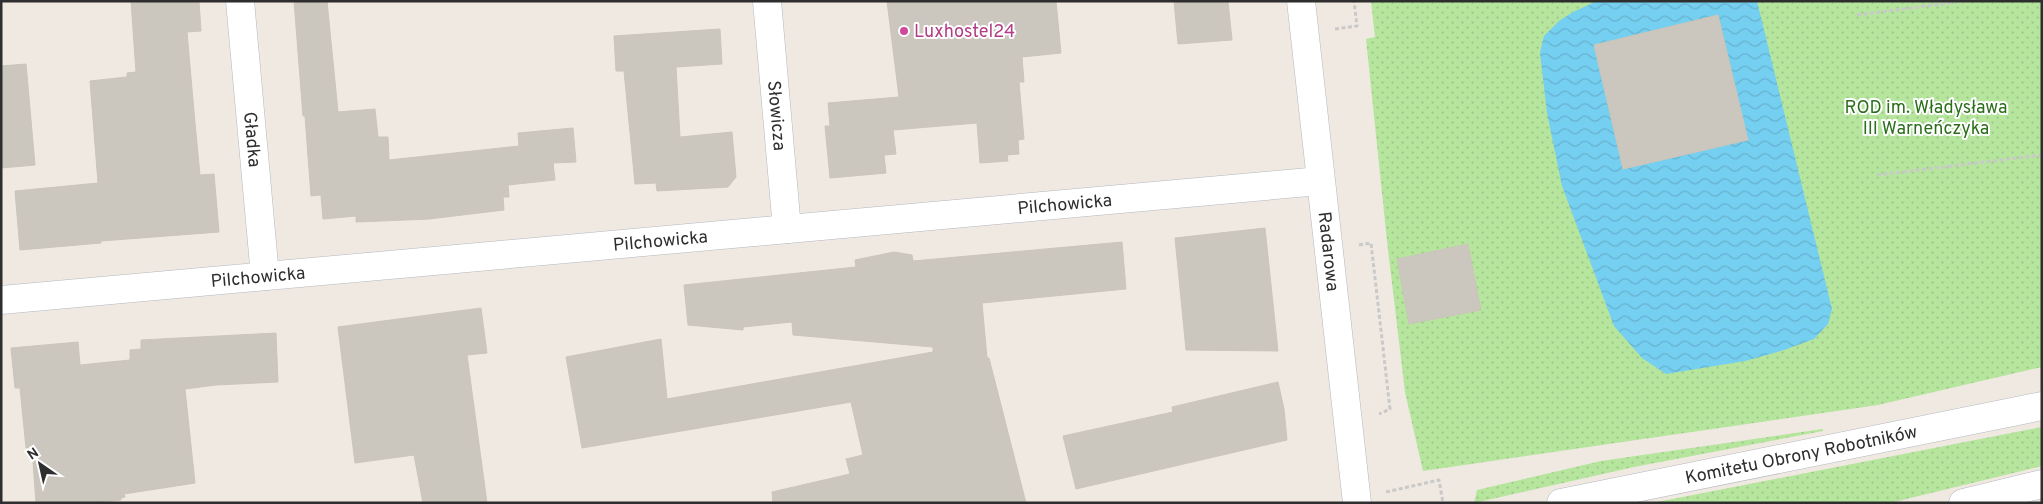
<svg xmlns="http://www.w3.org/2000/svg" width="2043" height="504" viewBox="0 0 2043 504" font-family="Overpass,sans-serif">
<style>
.green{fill:url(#green-dots)}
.water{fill:url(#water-waves);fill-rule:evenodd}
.building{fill:#cbc7bf;stroke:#cbc5ba}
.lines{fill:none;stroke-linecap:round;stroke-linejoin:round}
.minor-casing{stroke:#b4b7c1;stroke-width:29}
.path{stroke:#c9c9c9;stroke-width:3;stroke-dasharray:4 2.5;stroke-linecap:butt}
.minor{stroke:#fff;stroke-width:28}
.hotel-dot{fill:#d1479c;stroke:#fff;stroke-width:2}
.labels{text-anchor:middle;stroke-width:4;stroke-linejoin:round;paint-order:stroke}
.hotel-label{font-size:18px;fill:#b23c85;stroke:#fff;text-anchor:start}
.park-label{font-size:18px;fill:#2c6e1b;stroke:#fff}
.street-label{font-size:18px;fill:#2e2e2e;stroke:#fff}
</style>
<defs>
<pattern id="green-dots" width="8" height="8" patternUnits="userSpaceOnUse" patternTransform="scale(1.25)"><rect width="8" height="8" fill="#b6e59e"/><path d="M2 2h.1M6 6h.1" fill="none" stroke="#9dc588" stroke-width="1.8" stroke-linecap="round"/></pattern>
<pattern id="water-waves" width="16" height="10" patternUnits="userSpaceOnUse" patternTransform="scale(1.25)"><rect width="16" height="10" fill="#75cff0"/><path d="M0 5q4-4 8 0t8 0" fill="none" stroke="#66b2ce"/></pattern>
</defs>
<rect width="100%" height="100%" fill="#efe9e1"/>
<g class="green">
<path d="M1371 1H2042V367L1878 405 1423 471 1405 392 1387 241 1366 39 1375 37Z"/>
<path d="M2042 427V466L1890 503H1652Z"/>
<path d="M1823 429V431L1634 467 1474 503 1477 490 1601 461Z"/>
</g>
<path class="water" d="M1597 1H1757L1832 309 1828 324 1814 339 1784 350 1745 361 1666 374 1642 358 1614 326 1562 186 1547 113 1540 53 1544 36 1559 21 1573 12ZM1718 15 1748 140 1623 169 1594 45Z"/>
<g class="building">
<path d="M131 1H199L201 31 187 32 195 123 200 175 214 174 219 232 101 241V243L20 250 15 191 98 183 90 81 127 77V73L136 72Z"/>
<path d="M294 1H327L338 112 375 109 378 137H388L389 160 519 146 518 133 573 128 576 162 553 163 555 180 508 185 509 197H503L504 210 429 219 356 222V216L323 219 321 195 311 196 305 116H303Z"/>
<path d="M887 1H1056L1061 53 1022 57 1024 82H1019L1024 139 1018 140 1019 154 1007 155 1008 161 980 163 977 123 893 130 896 154 884 155 886 173 830 178 825 126H830L828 103 899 97Z"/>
<path d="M1174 1H1228L1232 40 1178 44Z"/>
<path d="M1718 15 1748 140 1623 169 1594 45Z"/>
<path d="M720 29 722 64 676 67 680 137 732 132 736 177 728 187 657 191 656 183 635 184 624 71H616L614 36Z"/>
<path d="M26 64 35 165 1 168V66Z"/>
<path d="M1265 228 1278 351 1186 350 1175 238Z"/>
<path d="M1122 242 1126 289 982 303 987 358H989L1026 503H773L772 492 850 474 846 459 863 455 851 402 582 448 566 357 661 339 667 399 933 352V347L793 335 792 322 743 327V330L688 325 684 285 856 267 855 260 894 252 912 255 913 261Z"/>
<path d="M1468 244 1481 310 1409 324 1397 259Z"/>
<path d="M481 308 487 353 467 355 487 503H423L414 455 355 463 338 327Z"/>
<path d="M276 333 278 382 216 385 185 389 195 483 124 494 125 497 121 498V500L92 503H36L32 448H26L20 388H15L11 348 78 342 80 365 130 360V350L141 349V340Z"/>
<path d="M1278 382 1284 409 1287 440 1076 489 1063 436 1173 412 1172 407Z"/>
</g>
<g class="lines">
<defs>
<g id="minor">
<path id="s1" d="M240 1 265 276"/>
<path id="s2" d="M767 1 787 229"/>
<path id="s3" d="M1301 1 1357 503"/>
<path id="s4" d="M1 300 1320 181"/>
<path id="s5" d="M1561 503 2042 406"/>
<path d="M1963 503 2042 484"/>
</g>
</defs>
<use href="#minor" class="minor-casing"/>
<g class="path">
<path d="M1857 15 1964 1"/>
<path d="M1335 29 1357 26 1354 1"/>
<path d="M1877 175 2042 155"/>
<path d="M1359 245 1371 243 1390 409 1379 414"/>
<path d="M1386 492 1439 480 1443 503"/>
</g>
<use href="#minor" class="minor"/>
</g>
<circle class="hotel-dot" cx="904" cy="31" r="5"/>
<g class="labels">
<g class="hotel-label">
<text x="914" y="37">Luxhostel24</text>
</g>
<g class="park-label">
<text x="1926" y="113">ROD im. Władysława<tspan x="1926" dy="21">III Warneńczyka</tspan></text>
</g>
<g class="street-label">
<text dy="6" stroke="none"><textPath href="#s2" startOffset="115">Słowicza</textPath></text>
<text dy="6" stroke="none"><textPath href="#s1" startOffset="139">Gładka</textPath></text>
<text dy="6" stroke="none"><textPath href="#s4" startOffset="1068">Pilchowicka</textPath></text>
<text dy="6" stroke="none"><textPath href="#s4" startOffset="662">Pilchowicka</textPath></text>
<text dy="6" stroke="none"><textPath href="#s3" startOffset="252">Radarowa</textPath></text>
<text dy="6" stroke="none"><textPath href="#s4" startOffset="258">Pilchowicka</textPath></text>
<text dy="6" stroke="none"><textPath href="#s5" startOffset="245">Komitetu Obrony Robotników</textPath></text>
</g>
</g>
<rect width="2043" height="504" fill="none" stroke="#2e2e2e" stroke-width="5"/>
<g transform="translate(40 464) rotate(326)" stroke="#ffffff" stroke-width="4" paint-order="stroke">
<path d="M0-4L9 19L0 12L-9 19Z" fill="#2e2e2e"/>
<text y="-8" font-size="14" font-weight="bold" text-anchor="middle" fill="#2e2e2e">N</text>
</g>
</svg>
